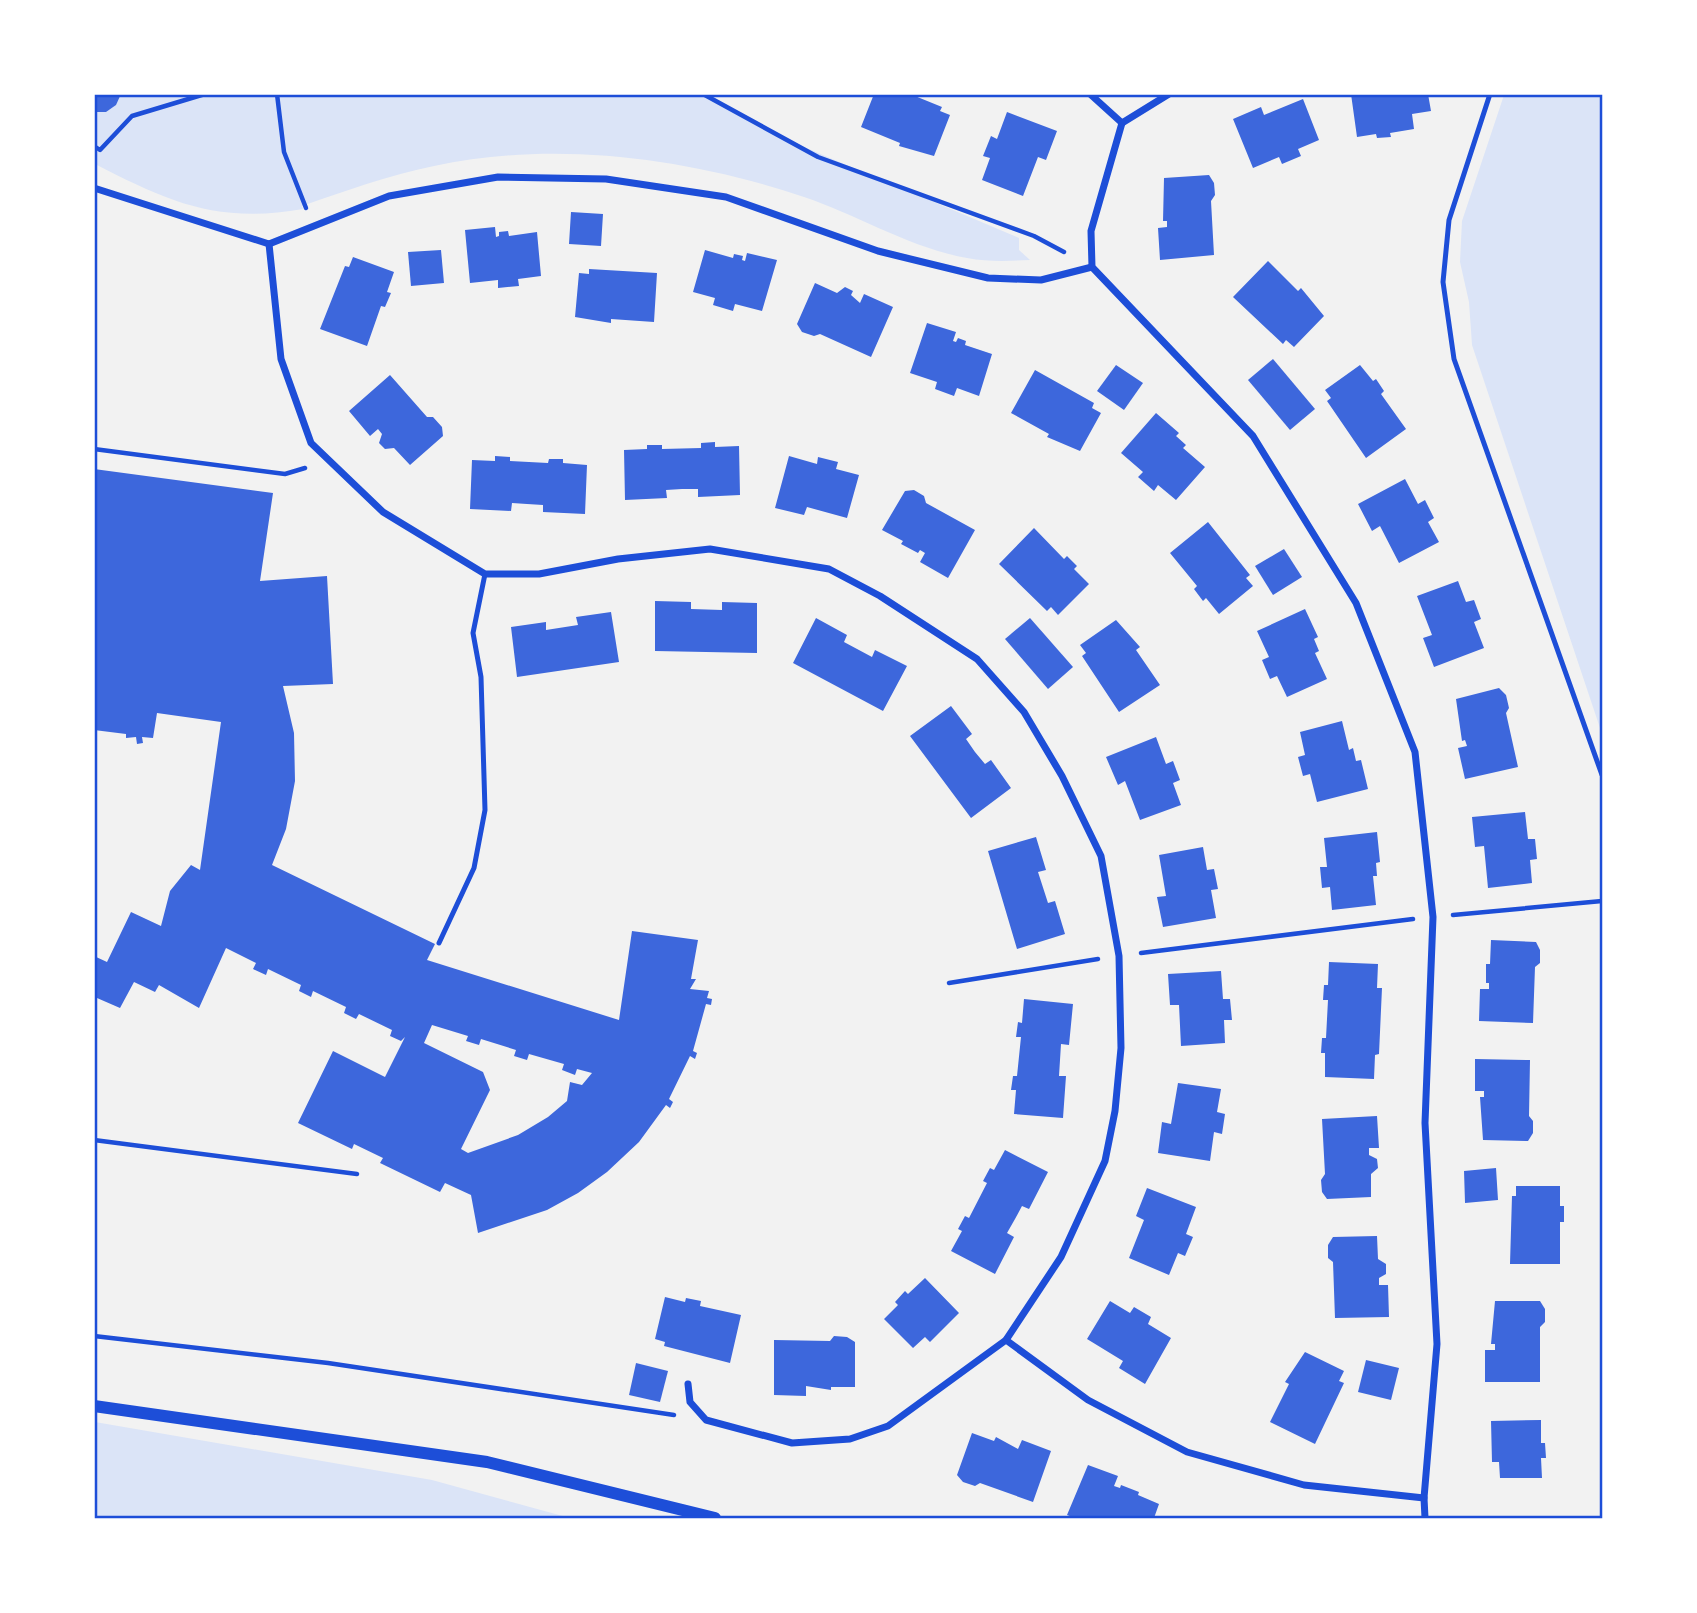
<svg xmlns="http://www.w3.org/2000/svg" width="1697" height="1613" viewBox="0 0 1697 1613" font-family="Georgia,serif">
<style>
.green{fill:#dbe4f7}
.building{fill:#3d67dc;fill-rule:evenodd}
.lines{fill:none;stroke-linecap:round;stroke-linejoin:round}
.path{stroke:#1d4ed8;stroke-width:4.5}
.service{stroke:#1d4ed8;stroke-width:5}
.minor{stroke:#1d4ed8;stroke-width:7}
.tertiary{stroke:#1d4ed8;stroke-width:12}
.neatline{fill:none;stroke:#1d4ed8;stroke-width:2.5}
</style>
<rect width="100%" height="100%" fill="#f2f2f2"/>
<g class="green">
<path d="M121 94 704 95 804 147 1019 238V250L1030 260C1009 261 988 262 967 258 910 248 858 215 804 197 688 158 554 140 434 166 389 175 345 191 302 206L303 209C217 224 169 202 95 164L94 112C109 112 115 108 121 94Z"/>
<path d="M1504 95H1602V734L1472 345 1469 302 1460 262 1462 221Z"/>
<path d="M95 1422 432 1480 570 1518H95Z"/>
</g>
<g class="building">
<path d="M94 94H121L116 105 106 112H94Z"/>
<path d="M874 94H910L942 107 940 111 950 115 934 156 899 146 900 143 861 127Z"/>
<path d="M1351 94H1428L1431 111 1412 114 1414 129 1390 133 1391 137 1377 138 1376 134 1357 137Z"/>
<path d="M1303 99 1319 140 1298 149 1301 156 1282 164 1279 157 1253 168 1233 119 1261 107 1264 115Z"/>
<path d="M1007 112 1057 131 1046 160 1038 157 1023 196 982 180 990 158 983 156 991 136 997 139Z"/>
<path d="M1209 175 1214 183 1215 195 1211 201 1214 255 1160 260 1158 228 1167 227V221H1163L1164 178Z"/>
<path d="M571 212 603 214 601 246 569 244Z"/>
<path d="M495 227 496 237 499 236V232L508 231 509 236 537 232 541 276 518 279 519 286 498 288V280L470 283 465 230Z"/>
<path d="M441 250 444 283 411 286 408 252Z"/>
<path d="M705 250 733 258 734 254 743 256 742 260 745 261 747 253 777 260 762 311 735 304 733 311 713 305 715 298 693 292Z"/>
<path d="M353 257 394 272 387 292 391 293 385 307 381 306 367 346 320 329 345 266 349 267Z"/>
<path d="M1268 261 1298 291 1301 288 1324 316 1294 347 1286 340 1283 344 1233 297Z"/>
<path d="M589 269 657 273 654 322 611 319V323L575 317 579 273 589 274Z"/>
<path d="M815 283 837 293 845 287 853 291 851 295 860 303 864 294 893 307 871 357 820 334 814 336 802 332 797 324Z"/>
<path d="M927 323 956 332 953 341 956 342 958 338 966 341 965 345 992 354 979 396 957 388 954 396 935 389 937 382 910 373Z"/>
<path d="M1273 359 1315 409 1290 430 1248 380Z"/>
<path d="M1116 365 1143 383 1124 410 1097 391Z"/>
<path d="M1360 365 1373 381 1376 379 1384 391 1381 394 1406 429 1366 458 1327 401 1331 398 1325 390Z"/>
<path d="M1035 370 1094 403 1092 408 1101 413 1080 451 1047 437 1049 434 1011 413Z"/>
<path d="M390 375 427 417H433L442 427 443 436 410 465 394 448 385 449 379 443 382 434 378 429 370 436 349 411Z"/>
<path d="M1156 413 1179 433 1176 436 1186 445 1183 448 1205 467 1176 500 1158 485 1154 491 1138 477 1143 472 1121 453Z"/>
<path d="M715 442V447L739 446 740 495 698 497V489H682L666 490 667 498 625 500 624 450 647 449V445H662V449L701 448V443Z"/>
<path d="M495 456 510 457V461L548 463 549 459H563V463L587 465 585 514 543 512V505L527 504 512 503 511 511 470 509 472 460 495 461Z"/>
<path d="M789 456 817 464 818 457 838 462 836 469 859 475 847 518 807 507 804 515 775 508Z"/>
<path d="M94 469 273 493 260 581 327 576 333 684 283 686 294 733 295 781 286 829 272 865 435 944 427 960 619 1020 632 931 698 940 691 979H696L690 989 709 991 707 998 712 999 711 1005 706 1004 693 1051 697 1053 695 1059 690 1056 669 1099 673 1102 670 1108 666 1105 639 1142 607 1172 578 1193 547 1210 478 1233 471 1195 445 1183 440 1192 380 1163 383 1158 354 1144 352 1149 298 1123 333 1051 385 1077 405 1037 401 1041 390 1036 392 1030 359 1014 356 1019 344 1013 346 1007 313 991 311 997 299 991 301 985 268 969 266 975 253 969 256 963 226 948 199 1008 159 985 155 992 134 982 120 1008 97 998 94 1004V956L107 962 131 912 161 926 170 891 191 865 200 870 221 722 157 713 153 738 142 737 143 743 137 744 136 737 126 738V734L94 730ZM432 1025 468 1036 466 1041 479 1045 481 1039 516 1050 514 1056 527 1060 529 1054 564 1064 562 1070 575 1075 577 1069 592 1073 582 1085 570 1082 567 1101 548 1117 518 1135 468 1153 461 1149 490 1090 483 1072 424 1043Z"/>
<path d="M1405 479 1418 504 1425 500 1434 518 1428 522 1439 542 1399 563 1380 526 1372 531 1358 504Z"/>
<path d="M914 490 924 496 926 503 975 530 948 578 920 562 925 553 920 550 918 553 901 544 903 541 882 530 905 491Z"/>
<path d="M1208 522 1250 575 1246 578 1253 586 1219 614 1206 598 1203 601 1194 589 1197 586 1170 553Z"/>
<path d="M1034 528 1064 559 1067 556 1077 566 1074 569 1089 584 1058 615 1051 607 1047 611 999 564Z"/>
<path d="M1284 549 1302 577 1273 595 1255 566Z"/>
<path d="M1458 581 1466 602 1474 600 1481 619 1474 622 1484 648 1434 667 1423 638 1432 635 1417 596Z"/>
<path d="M655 601 691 602V609L722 610V602L757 603V653L655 651Z"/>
<path d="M1305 609 1318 637 1314 639 1319 651 1315 653 1327 679 1287 697 1277 676 1270 679 1262 660 1269 657 1257 631Z"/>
<path d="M611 612 619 662 517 677 511 627 546 622V630L578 625 576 617Z"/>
<path d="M816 618 847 635 844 642 872 657 875 650 907 666 883 711 793 663Z"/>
<path d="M1030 618 1073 667 1048 689 1005 639Z"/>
<path d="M1116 620 1140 647 1136 650 1160 685 1119 712 1082 656 1086 653 1080 645Z"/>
<path d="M1499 688 1506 695 1509 708 1506 713 1518 767 1465 779 1458 748 1467 746 1465 740 1462 741 1456 699Z"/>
<path d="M951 706 972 734 966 739 975 752 985 764 991 760 1011 788 971 818 910 736Z"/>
<path d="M1342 721 1349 750 1353 748 1356 761 1361 760 1368 789 1317 802 1310 774 1303 776 1298 757 1305 755 1300 732Z"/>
<path d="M1156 737 1166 764 1173 761 1180 780 1173 783 1181 805 1140 820 1125 781 1118 785 1106 757Z"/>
<path d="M1525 812 1528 839H1535L1537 859 1530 860 1532 883 1488 888 1484 846 1475 847 1472 817Z"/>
<path d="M1377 832 1380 862 1376 863 1377 876H1373L1376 905 1332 910 1330 887 1322 888 1320 867H1327L1324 838Z"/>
<path d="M1036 837 1046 870 1038 872 1048 903 1055 901 1065 934 1017 949 988 851Z"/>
<path d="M1203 847 1207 870 1214 869 1218 889 1211 890 1216 918 1163 927 1157 897 1166 896 1159 855Z"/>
<path d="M1491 940 1536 942 1540 950V963L1535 967 1533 1023 1479 1021 1480 989H1489V983H1486V964H1490Z"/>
<path d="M1329 962 1378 964 1377 988H1382L1379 1054 1375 1055 1374 1079 1325 1077V1053H1321L1322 1038H1326L1328 1000H1323L1324 985H1328Z"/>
<path d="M1221 971 1223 999H1230L1232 1020H1224L1225 1043 1181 1046 1179 1005H1170L1168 974Z"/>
<path d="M1024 999 1073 1004 1069 1045 1061 1044 1059 1076H1066L1063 1118 1014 1114 1016 1090H1011L1013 1076H1017L1021 1037H1016L1018 1022 1022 1023Z"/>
<path d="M1475 1059 1530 1060 1529 1116 1533 1121V1133L1528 1141 1483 1140 1480 1097H1484V1091H1475Z"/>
<path d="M1178 1083 1221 1089 1217 1112 1225 1114 1222 1134 1214 1132 1210 1161 1158 1153 1162 1122 1171 1124Z"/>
<path d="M1377 1116 1379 1148H1369V1155L1377 1159 1378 1168 1371 1174V1197L1327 1199 1322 1192 1321 1180 1325 1174 1322 1119Z"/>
<path d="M1005 1150 1048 1172 1029 1209 1022 1206 1015 1219 1007 1233 1014 1237 995 1274 951 1251 962 1231 958 1229 965 1216 969 1218 987 1183 983 1181 990 1168 994 1170Z"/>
<path d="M1496 1168 1498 1200 1465 1203 1464 1171Z"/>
<path d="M1516 1186H1560V1206H1564V1222H1560V1264H1510L1512 1196H1516Z"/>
<path d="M1147 1188 1196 1207 1186 1234 1193 1237 1185 1256 1178 1253 1169 1275 1129 1258 1144 1220 1136 1216Z"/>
<path d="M1377 1236 1378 1259 1386 1264V1274L1379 1278V1285H1388L1389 1317 1335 1318 1333 1262 1328 1258V1245L1333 1237Z"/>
<path d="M925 1278 959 1313 930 1342 925 1337 913 1348 884 1319 898 1305 895 1302 905 1291 908 1294Z"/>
<path d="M665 1297 685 1302 686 1298 701 1301 700 1306 741 1315 730 1363 664 1346 665 1342 655 1339Z"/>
<path d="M1110 1301 1130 1313 1134 1307 1151 1317 1148 1324 1171 1338 1145 1384 1119 1368 1123 1361 1087 1339Z"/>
<path d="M1495 1301H1540L1545 1309V1322L1540 1327V1382H1485V1350H1495V1344H1491Z"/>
<path d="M834 1336 847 1337 855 1342V1387H831V1390L806 1386V1396L774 1395V1340L830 1341Z"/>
<path d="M1305 1352 1344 1371 1339 1381 1344 1383 1315 1444 1270 1422 1289 1384 1285 1382Z"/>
<path d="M1366 1360 1399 1368 1391 1400 1358 1392Z"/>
<path d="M636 1363 668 1371 660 1402 629 1395Z"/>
<path d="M1541 1420V1443H1545L1546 1458H1541L1542 1478H1500L1499 1462H1492L1491 1421Z"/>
<path d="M972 1433 994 1441 996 1437 1018 1449 1022 1440 1051 1451 1033 1502 980 1483 975 1486 963 1482 957 1475Z"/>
<path d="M1088 1465 1118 1476 1114 1486 1120 1488 1121 1485 1139 1492 1138 1495 1159 1504 1154 1518H1075L1067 1515Z"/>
</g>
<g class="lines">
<g class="path">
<path d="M277 94 284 152 306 208"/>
<path d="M703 94 818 157 1034 236 1064 252"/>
<path d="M94 146 100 150 132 116 205 94"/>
<path d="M94 449 285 474 305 468"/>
<path d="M1453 915 1602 901"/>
<path d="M1141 953 1413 919"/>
<path d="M949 983 1098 959"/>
<path d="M94 1140 357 1174"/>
<path d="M94 1336 328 1363 674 1415"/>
</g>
<g class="service">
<path d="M1490 94 1449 220 1443 282 1454 359 1602 775"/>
<path d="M439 943 474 868 485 810 481 677 473 633 485 574"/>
</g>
<g class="minor">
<path d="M1090 94 1122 123 1091 231 1092 267 1253 436 1356 603 1415 752 1433 917 1425 1123 1437 1344 1424 1498 1425 1518"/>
<path d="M1122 123 1169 94"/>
<path d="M94 188 269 244 389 196 498 177 606 179 726 197 878 251 988 278 1041 280 1092 267"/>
<path d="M269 244 281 359 311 443 383 512 485 574H539L618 559 710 549 829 569 880 596 977 659 1024 712 1062 776 1101 856 1119 956 1121 1048 1115 1111 1105 1161 1061 1257 1006 1340 888 1426 850 1439 792 1443 706 1420 690 1402 688 1384"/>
<path d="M1006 1340 1088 1400 1187 1452 1304 1485 1424 1498"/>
</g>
<path class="tertiary" d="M94 1406 487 1462 715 1518"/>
</g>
<rect width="1697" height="1613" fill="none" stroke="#ffffff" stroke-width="192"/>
<rect x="96" y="96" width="1505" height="1421" class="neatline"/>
</svg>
